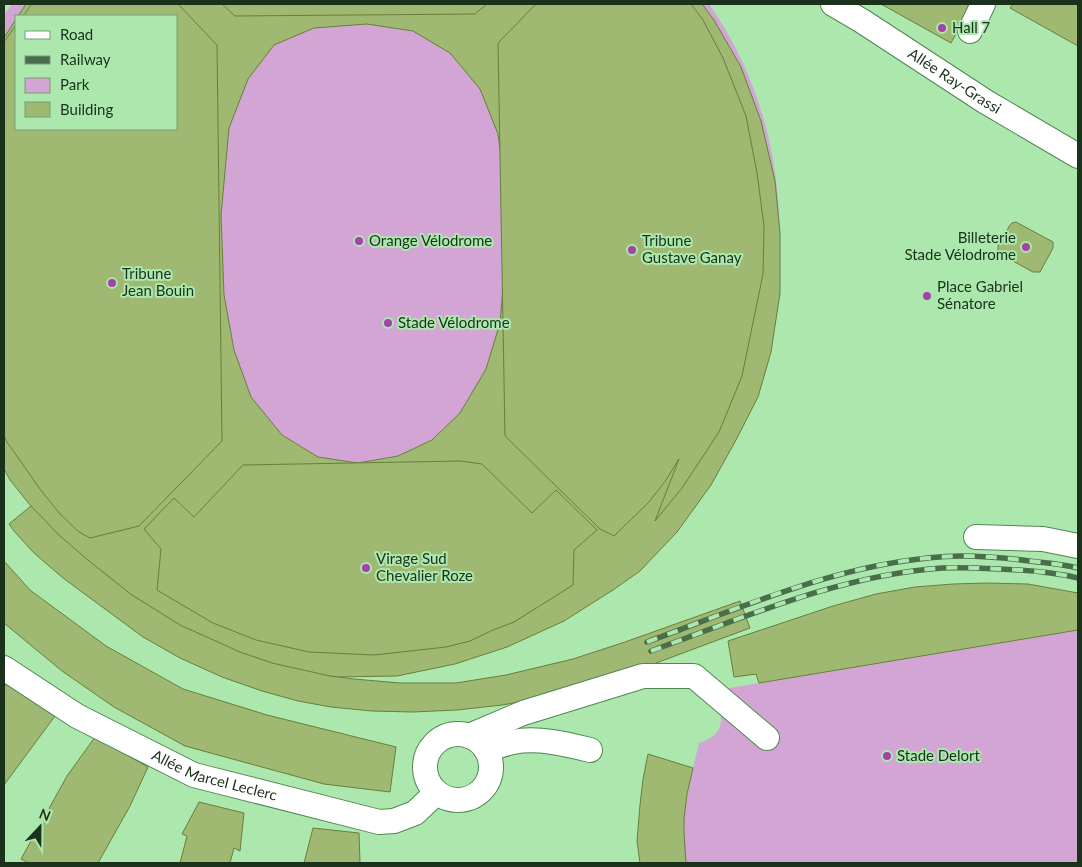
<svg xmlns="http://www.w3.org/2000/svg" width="1082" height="867" viewBox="0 0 1082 867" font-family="Lato,sans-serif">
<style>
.green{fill:#d3a5d4;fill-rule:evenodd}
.building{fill:#9fb972;stroke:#677f3a;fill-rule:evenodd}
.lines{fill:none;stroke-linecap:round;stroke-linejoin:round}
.minor-casing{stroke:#4f8752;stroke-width:26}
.minor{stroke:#fff;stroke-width:24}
.rail-casing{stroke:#4a6e4c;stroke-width:5.5}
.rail{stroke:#ace8ae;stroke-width:4;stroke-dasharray:11;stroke-linecap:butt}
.poi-dot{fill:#a442aa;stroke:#ace8ae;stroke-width:2}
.labels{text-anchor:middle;stroke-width:4;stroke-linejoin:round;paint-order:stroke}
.poi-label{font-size:15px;fill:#1a321b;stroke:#ace8ae;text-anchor:start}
.street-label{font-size:15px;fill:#1a321b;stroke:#ace8ae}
</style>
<rect width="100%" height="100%" fill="#ace8ae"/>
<g class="green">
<path d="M12 4H709C767 87 786 182 778 282L713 466 13 471 4 456V15ZM16 16H176V129H16Z"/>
<path d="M1078 630V863H686C685 849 683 835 684 820 686 794 693 769 699 743 730 733 720 716 717 690Z"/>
</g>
<g class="building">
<path d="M26 4H702L714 20 741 67 761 121 775 181 780 233V293L771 352 758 397 736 440 711 485 677 532 640 571 613 590 564 621 507 647 455 664 397 676 335 677 271 667 204 647 144 613 78 565 10 480 4 469V38L16 19V129H176V16H18ZM367 24 413 31 450 53 480 89 498 134 505 187 504 275 500 323 486 369 460 413 432 440 398 456 358 463 318 457 282 435 251 397 234 350 224 295 221 215 229 128 248 79 274 45 314 28Z"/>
<path d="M32 4H178L217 45 222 441 139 526 90 538 79 532 60 514 40 489 7 442 4 436V42L16 25V129H176V16H23Z"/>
<path d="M222 4H487L475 14 235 16Z"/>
<path d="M536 4H691L703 20 723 58 746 116 757 173 764 226 763 274 742 376 719 432 682 488 655 521 679 459 666 480 649 502 614 536 600 529 505 436 498 43Z"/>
<path d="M881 4H972L951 43Z"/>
<path d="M1013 4H1078V46L1010 8Z"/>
<path d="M1016 222 1053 242V248L1040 272H1033L1000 254 998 251V246L1010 225 1012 223Z"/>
<path d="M460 461 482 464 532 513 556 490 597 530 574 550 573 585 514 622 493 630 470 641 446 647 374 655 309 652 256 640 213 623 157 590 161 549 144 529 174 498 194 517 243 465Z"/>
<path d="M31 506 59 535 89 561 132 595 180 625 240 652 272 663 330 676 354 679 400 683H456L506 675 573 659 625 642 740 601 750 628 624 675 543 698 502 705 457 710 413 712 372 711 331 707 298 701 262 691 222 677 180 658 143 637 63 578 34 553 14 531 9 524Z"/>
<path d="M4 561 30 590 106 646 183 689 267 715 396 747 390 792 324 784 185 746 114 707 62 671 4 623Z"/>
<path d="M986 583 1028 584 1078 593V630L759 683 756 674 734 677 728 641 833 606 876 594 915 587 953 584Z"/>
<path d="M6 684 55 716 4 785V688Z"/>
<path d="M95 737 148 767 130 806 98 863H29L21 859 67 776Z"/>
<path d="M648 754 693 768 687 794 684 819V833L686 863H640L637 841 640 805 643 779Z"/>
<path d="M199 802 244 813 240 851 234 848 230 863H180L187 836 182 834Z"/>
<path d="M313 828 359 833 360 863H304Z"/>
</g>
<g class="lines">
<defs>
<g id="minor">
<path id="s1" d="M833 4 862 21 986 102 1078 156"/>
<path d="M970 31 983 4"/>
<path d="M976 537 1043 539 1078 546"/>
<path id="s2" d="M4 668 77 716 194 775 379 822 394 821 415 813 436 793"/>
<circle cx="458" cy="767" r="33"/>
<path d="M469 736 523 713 643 676H694L767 738"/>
<path d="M486 750C495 747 504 744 513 742 537 737 566 744 590 750"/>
</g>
</defs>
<use href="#minor" class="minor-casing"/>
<use href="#minor" class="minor"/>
<defs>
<g id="rail">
<path d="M647 642C748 605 852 558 961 556 984 556 1007 558 1029 561 1046 563 1062 564 1078 568"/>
<path d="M651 651C745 617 841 575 942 568 961 567 980 568 999 569 1025 570 1053 572 1078 578"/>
</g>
</defs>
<use href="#rail" class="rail-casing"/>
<use href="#rail" class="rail"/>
</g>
<g class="poi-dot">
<circle cx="942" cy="28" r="5"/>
<circle cx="359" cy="241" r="5"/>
<circle cx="1026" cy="247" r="5"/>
<circle cx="632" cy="250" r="5"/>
<circle cx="112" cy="283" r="5"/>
<circle cx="927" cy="296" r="5"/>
<circle cx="388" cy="323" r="5"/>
<circle cx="366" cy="568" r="5"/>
<circle cx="887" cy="756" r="5"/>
</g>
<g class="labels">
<g class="poi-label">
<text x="952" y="33">Hall 7</text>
<text x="1016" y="243" text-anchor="end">Billeterie<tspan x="1016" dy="17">Stade Vélodrome</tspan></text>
<text x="369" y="246">Orange Vélodrome</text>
<text x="642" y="246">Tribune<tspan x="642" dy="17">Gustave Ganay</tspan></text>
<text x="122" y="279">Tribune<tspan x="122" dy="17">Jean Bouin</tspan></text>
<text x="937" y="292">Place Gabriel<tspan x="937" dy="17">Sénatore</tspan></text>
<text x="398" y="328">Stade Vélodrome</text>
<text x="376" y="564">Virage Sud<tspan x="376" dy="17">Chevalier Roze</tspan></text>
<text x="897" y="761">Stade Delort</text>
</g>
<g class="street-label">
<text dy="5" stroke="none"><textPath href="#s1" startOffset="144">Allée Ray-Grassi</textPath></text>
<text dy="5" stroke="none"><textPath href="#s2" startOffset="238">Allée Marcel Leclerc</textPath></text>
</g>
</g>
<rect width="1082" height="867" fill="none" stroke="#1a321b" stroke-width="10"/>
<rect x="15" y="15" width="162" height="115" fill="#ace8ae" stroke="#729f73"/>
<rect x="25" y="31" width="25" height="8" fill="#ffffff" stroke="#729f73"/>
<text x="60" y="40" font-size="15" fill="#1a321b">Road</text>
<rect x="25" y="56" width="25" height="8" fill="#4a6e4c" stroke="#729f73"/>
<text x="60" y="65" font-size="15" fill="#1a321b">Railway</text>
<rect x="25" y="78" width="25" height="15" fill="#d3a5d4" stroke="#729f73"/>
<text x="60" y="90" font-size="15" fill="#1a321b">Park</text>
<rect x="25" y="102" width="25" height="15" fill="#9fb972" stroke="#729f73"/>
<text x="60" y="115" font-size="15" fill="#1a321b">Building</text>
<g transform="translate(40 827) rotate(22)" stroke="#ace8ae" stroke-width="4" paint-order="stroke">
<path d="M0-4L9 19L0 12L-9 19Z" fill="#1a321b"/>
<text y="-8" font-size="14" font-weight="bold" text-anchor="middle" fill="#1a321b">N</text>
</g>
</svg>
